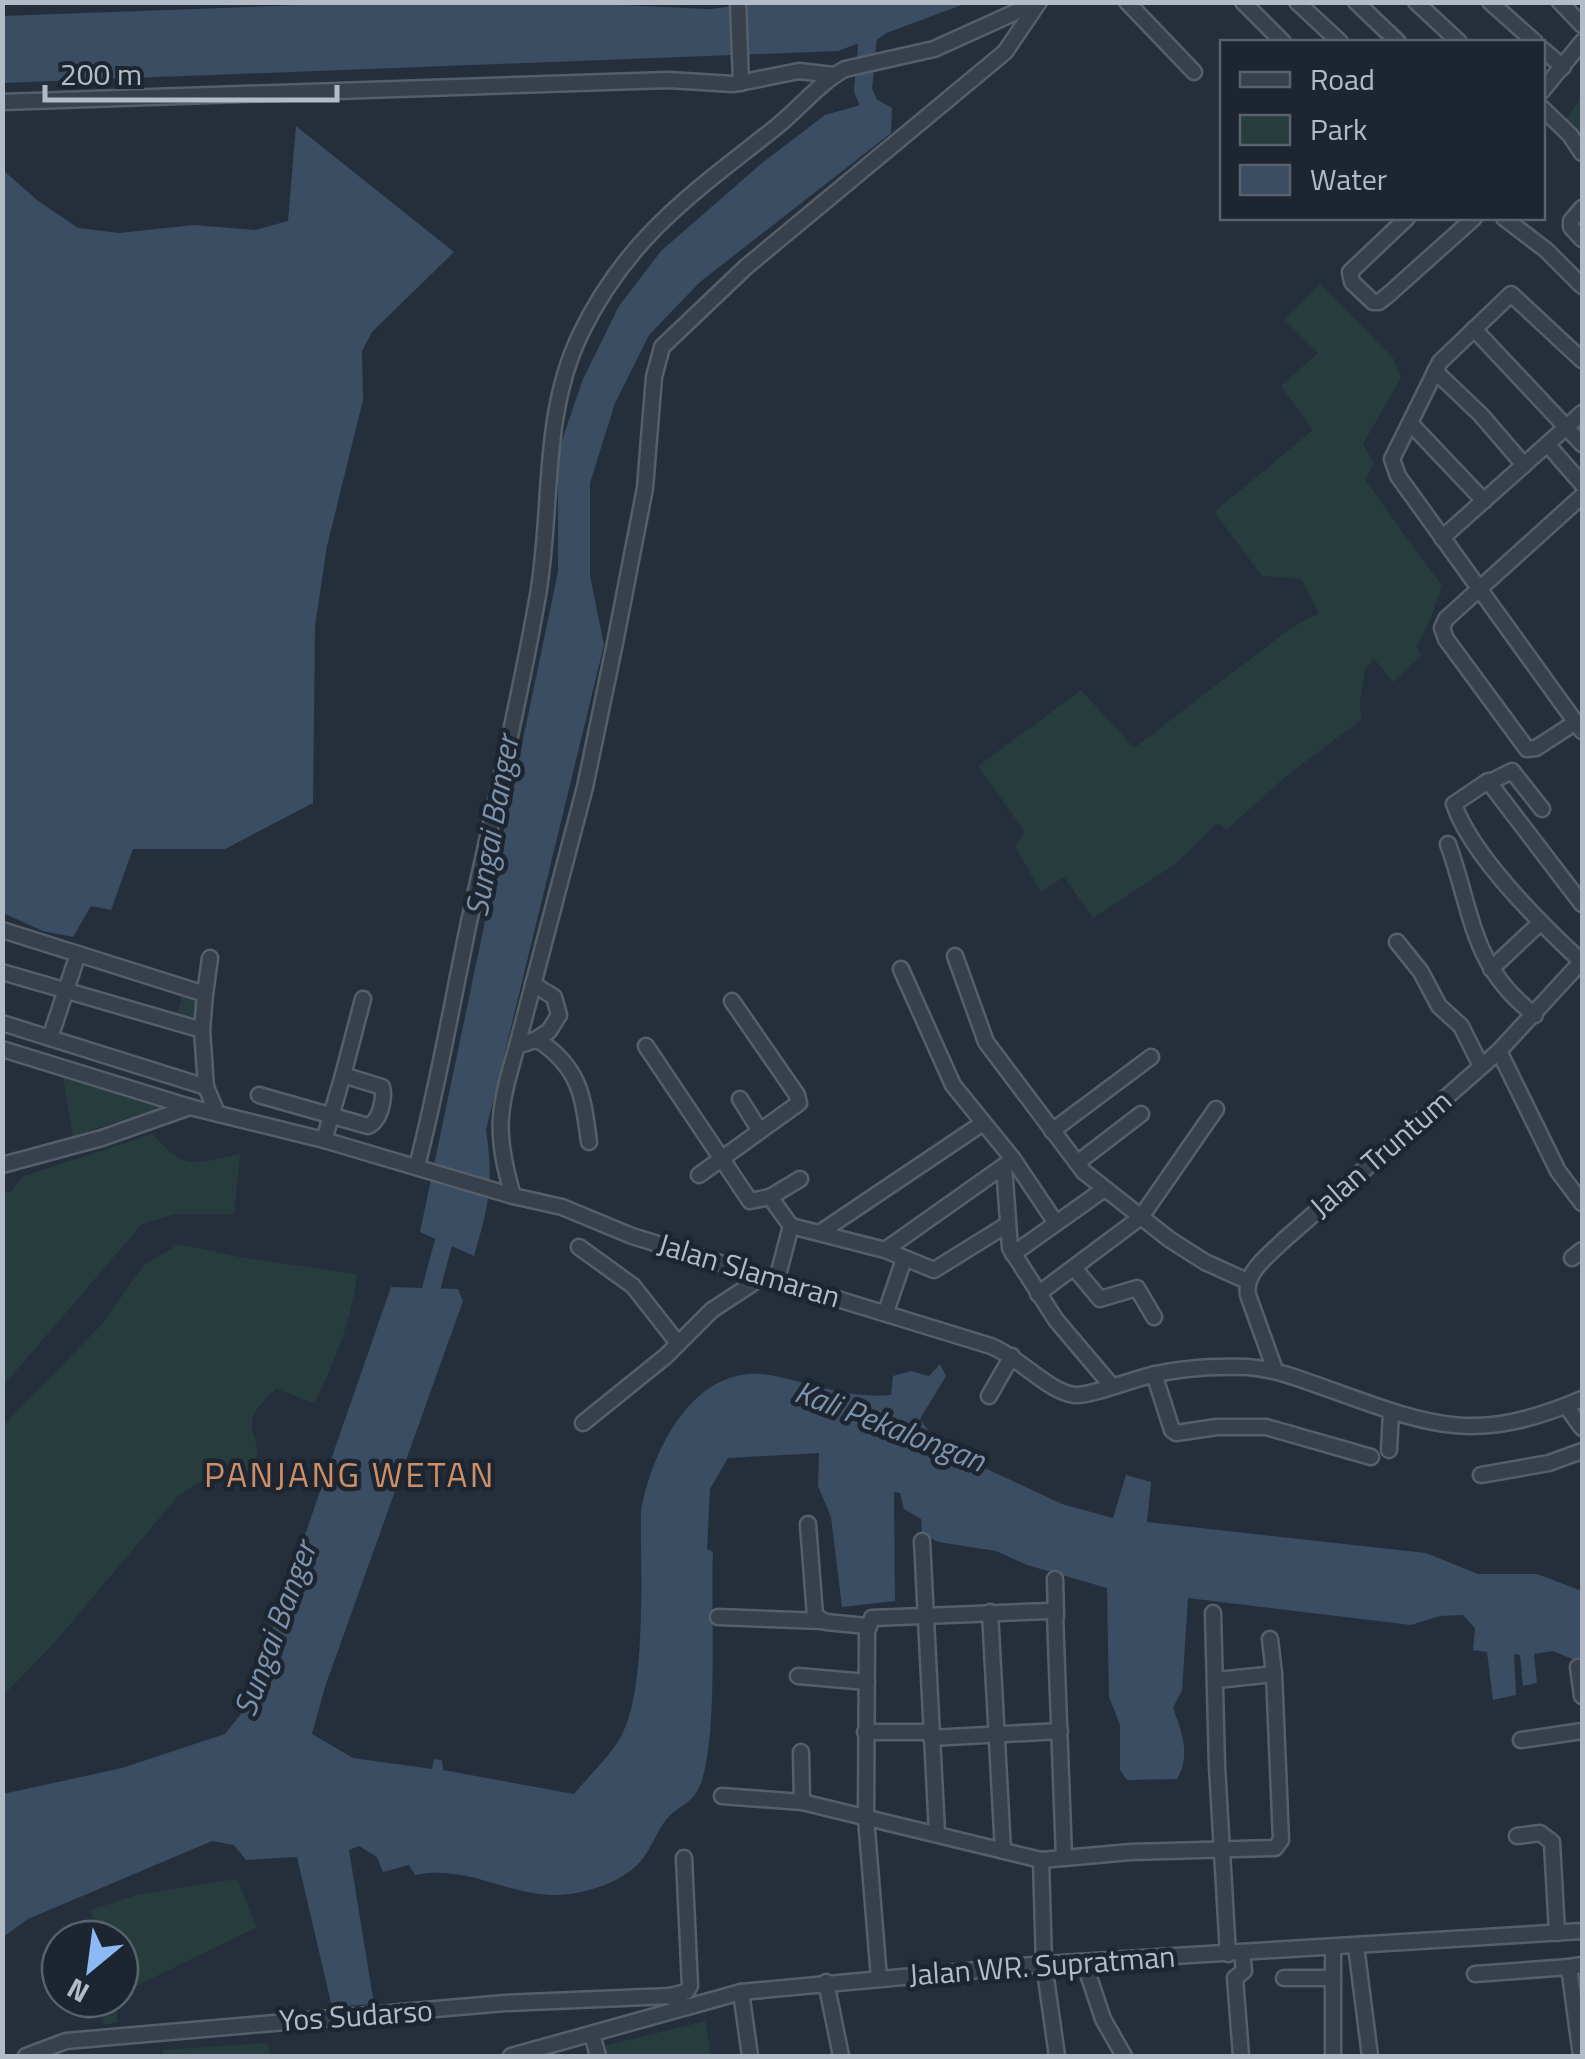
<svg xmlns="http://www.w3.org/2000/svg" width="1585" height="2059" viewBox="0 0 1585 2059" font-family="'Titillium Web',sans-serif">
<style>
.green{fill:#273c3d}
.water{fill:#3a4d63}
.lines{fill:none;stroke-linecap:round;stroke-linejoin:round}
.river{stroke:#3a4d63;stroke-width:18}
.minor-casing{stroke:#565e69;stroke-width:19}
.minor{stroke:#38404b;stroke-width:14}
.labels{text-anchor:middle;stroke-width:9;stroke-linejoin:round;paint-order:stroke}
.street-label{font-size:30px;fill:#b3bbc7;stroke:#1d2630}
.water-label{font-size:32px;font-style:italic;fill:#7c93ad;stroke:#1d2630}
.quarter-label{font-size:35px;letter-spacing:2.5px;fill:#cf8f66;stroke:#1d2630}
</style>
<rect width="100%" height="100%" fill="#242f3b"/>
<g class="green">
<path d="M1582 98V140L1565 119Z"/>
<path d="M1320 284 1393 358 1401 378 1363 444 1374 463 1365 480 1442 586C1433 610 1431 623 1417 645L1421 656 1393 682 1374 659 1365 668C1365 687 1356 700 1362 719L1290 773 1226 830 1218 823 1174 865 1093 918 1064 877 1041 892 1015 846 1025 832 978 766 1081 690 1134 748 1291 628 1319 613 1301 579 1262 576 1214 512 1313 430 1281 386 1318 353 1284 319Z"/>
<path d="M183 990 196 994 202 1004 200 1027 176 1019Z"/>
<path d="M62 1071 172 1104 73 1136Z"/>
<path d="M153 1134C186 1173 193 1163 240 1154L234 1214H175L142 1224 3 1386V1194L12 1191 23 1176Z"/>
<path d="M179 1244 244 1258 357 1274C352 1319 335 1363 314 1403L276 1389C231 1429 265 1427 255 1470L241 1471 236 1482 203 1480 179 1495 55 1642 3 1696V1426L102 1324 144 1265Z"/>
<path d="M237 1879 257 1927 120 1994V1939H99L90 1910 139 1894Z"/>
<path d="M97 1999H115L118 2022 104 2025Z"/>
<path d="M705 2021 711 2056H607L604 2046Z"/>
<path d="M267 2043 271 2056H164L162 2050Z"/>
</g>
<g class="water">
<path d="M383 2H553L709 9 771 2 967 3 838 51 3 83 2 16Z"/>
<path d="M878 100 892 108 891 133 700 282 649 335 615 403 590 483V576L604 645 486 1130C494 1183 489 1205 474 1256L420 1232 558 572V452L583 379 619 306 661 251 762 163 825 115Z"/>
<path d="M296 126 454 252 372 332 362 351 363 400 327 546 315 626 313 803 225 849H133L111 910 91 906 73 937 43 931 3 913V170L37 200 78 228 119 233 194 225 255 230 288 221Z"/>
<path d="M391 1287 458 1289 463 1301 325 1687 312 1734 353 1758 432 1769 434 1759 442 1760 443 1770 574 1794C588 1777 607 1759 619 1740 648 1693 640 1568 641 1511 652 1449 695 1362 770 1375 811 1383 849 1399 891 1395L893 1376 911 1371 929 1376 940 1364 946 1376 920 1419 940 1447 1062 1504 1113 1518 1126 1475 1151 1482 1147 1522 1426 1553 1478 1574H1537L1582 1591V1663L1553 1651 1534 1654 1537 1683 1523 1686 1520 1655 1514 1654 1516 1695 1493 1700 1487 1652 1473 1650 1475 1628 1463 1615 1440 1616 1411 1625 1188 1598 1182 1690 1173 1708C1182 1732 1191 1756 1177 1779L1127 1780 1120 1770V1725L1109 1697 1107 1588 1027 1565 996 1551 938 1542 922 1534 921 1519 904 1509 900 1493 894 1492 895 1601 842 1607 831 1517 818 1486 819 1453 728 1458 710 1489 707 1549 713 1552C710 1600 721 1764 694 1796 682 1809 673 1808 661 1827 654 1839 647 1856 636 1866 616 1885 578 1896 551 1895 503 1893 466 1865 415 1875L409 1865 383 1872 377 1857 359 1846 349 1850 374 2004 332 2007 297 1857 246 1860 234 1845 212 1841 28 1919 3 1937V1794L122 1768 225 1734 248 1705 273 1656 266 1647Z"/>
</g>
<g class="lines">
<g class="river">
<path d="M858 120 870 107 863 90 868 35 883 24"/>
<path d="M426 1308 449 1222"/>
</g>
<defs>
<g id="minor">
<path d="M738 2 741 83"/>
<path d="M1127 2 1194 72"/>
<path d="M1243 2 1283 42"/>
<path d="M1297 2 1340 42"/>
<path d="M1356 2 1398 42"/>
<path d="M1416 2 1459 42"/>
<path d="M1490 2 1535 42"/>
<path d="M1560 2 1582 25"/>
<path d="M1542 49 1563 67"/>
<path d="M1542 91 1582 42"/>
<path d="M2 102 668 80 734 84 799 71 834 75"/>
<path d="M1542 108 1570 135 1582 153"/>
<path d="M1582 208 1571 221V227L1582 239"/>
<path d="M1407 218 1350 272 1352 282 1373 302H1379L1388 295 1474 218"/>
<path d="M1504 218 1546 250 1582 286"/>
<path d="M1474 329 1582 444"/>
<path d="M1582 360 1511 294 1440 362 1392 459 1398 476 1582 731"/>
<path d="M1435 371 1481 415 1524 465"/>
<path d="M1411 424 1484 501"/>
<path d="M1548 445 1582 484"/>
<path d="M1442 538 1582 413"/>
<path d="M1576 722 1536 748 1527 749 1446 639 1442 628 1446 619 1582 496"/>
<path d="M1490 782 1512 771 1542 809"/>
<path d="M1448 844C1473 913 1471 967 1535 1015"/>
<path d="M2 930 205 994 202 1030 206 1087"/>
<path d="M1397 942 1421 972 1439 1006 1461 1026 1481 1066"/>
<path d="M955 956 986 1042 1084 1172 1169 1239 1205 1262 1247 1281"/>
<path d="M1582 962C1542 925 1471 855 1454 804L1488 781 1582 904"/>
<path d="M901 969 953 1085 1013 1159 1056 1223"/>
<path d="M1491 969 1540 923"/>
<path d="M2 972 202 1030"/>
<path d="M533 984 554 997 559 1015 549 1031 535 1040"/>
<path d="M205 994 210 958"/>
<path d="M2 1023 206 1087 217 1113"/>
<path d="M50 1038 78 954"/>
<path d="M517 1046 585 787 615 643 645 488 654 377 662 347 746 267 1005 52 1039 2"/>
<path d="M646 1046 750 1201 770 1197 791 1226"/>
<path d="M2 1049 190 1107 324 1140 513 1196 562 1207 632 1236 991 1346C1019 1357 1048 1392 1075 1395 1090 1396 1131 1380 1148 1376 1179 1368 1215 1366 1247 1367 1278 1369 1305 1381 1334 1391 1436 1428 1478 1443 1582 1399"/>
<path d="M1499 1051 1558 1171 1582 1203"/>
<path d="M343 1075 363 999"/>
<path d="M259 1095 368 1126C380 1121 385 1099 382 1087L343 1075 324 1140"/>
<path d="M740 1099 760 1131"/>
<path d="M1052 1131 1151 1057"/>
<path d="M1077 1163 1141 1114"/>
<path d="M2 1165 102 1138 190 1107"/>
<path d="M417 1166C438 1086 452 1003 469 922 493 813 519 704 538 595 553 507 541 417 580 335 627 237 694 192 775 128 799 109 819 83 845 69L934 49 1038 2"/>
<path d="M1004 1166 1010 1248 1056 1320 1111 1385"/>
<path d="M699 1175 799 1103 797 1095 732 1001"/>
<path d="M513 1196C494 1131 498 1111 517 1046L535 1040 541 1042C581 1070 583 1098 589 1142"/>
<path d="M770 1197 800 1179"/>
<path d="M821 1232 983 1123"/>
<path d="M579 1247 633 1286 677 1342"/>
<path d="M885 1250 1008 1163"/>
<path d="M1013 1254 1103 1190"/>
<path d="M1572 1258 1582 1250"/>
<path d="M1074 1268 1100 1299 1137 1288 1154 1317"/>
<path d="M777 1279 791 1226 885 1250 934 1270 1008 1224"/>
<path d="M1038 1294 1141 1217 1216 1109"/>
<path d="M886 1312 904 1259"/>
<path d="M1275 1370 1248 1295C1244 1272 1269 1255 1284 1240L1499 1051 1582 961"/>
<path d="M1154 1374 1172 1430 1176 1433 1217 1427H1266L1371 1457"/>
<path d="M989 1396 1012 1356"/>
<path d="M1566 1406 1582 1428"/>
<path d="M583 1423 666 1356 712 1310 764 1276"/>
<path d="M1389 1450 1391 1412"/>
<path d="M1481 1475 1549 1463 1582 1451"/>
<path d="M808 1524 815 1616 826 1622 867 1626"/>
<path d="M922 1541 937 1833"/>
<path d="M1055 1579 1056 1616"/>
<path d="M990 1612 1003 1851"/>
<path d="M1213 1613 1217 1766 1228 1954"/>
<path d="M718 1617 822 1621"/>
<path d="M1578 1667 1582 1696"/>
<path d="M798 1676 867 1682"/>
<path d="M1217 1680 1274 1674"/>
<path d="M865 1732H931"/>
<path d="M931 1738 1060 1731"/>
<path d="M1521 1740 1582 1731"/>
<path d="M801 1752 802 1802"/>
<path d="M722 1796 802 1802 1041 1860 1131 1852 1275 1848 1281 1840 1274 1674 1270 1639"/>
<path d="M1517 1836 1540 1833 1552 1842 1557 1933"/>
<path d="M1041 1860 1044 1964 1057 2056"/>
<path d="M1356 1946 1370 2056"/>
<path d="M1084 1962 1103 2019 1124 2056"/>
<path d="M1475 1974 1569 1967"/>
<path d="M879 1978 866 1818 867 1632 872 1618 1049 1611 1055 1614 1064 1858"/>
<path d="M1284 1978H1333"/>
<path d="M826 1982 841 2056"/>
<path d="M741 1992 750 2056"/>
<path d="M670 1996 686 1992 690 1986 684 1858"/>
<path d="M592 2034 598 2056"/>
<path d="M26 2056 66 2041 505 2003 670 1996 685 2007"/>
<path d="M511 2056 741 1992 1044 1964 1582 1931"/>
<path d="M1241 2056 1235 1978 1244 1971 1242 1954"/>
<path d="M1333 2056V1947"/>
<path d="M1581 2056 1569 1967 1582 1965"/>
</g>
</defs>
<use href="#minor" class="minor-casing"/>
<use href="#minor" class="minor"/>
</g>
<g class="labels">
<g class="street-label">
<text transform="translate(1381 1154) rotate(-41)" y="10">Jalan Truntum</text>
<text transform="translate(749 1271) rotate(17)" y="10">Jalan Slamaran</text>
<text transform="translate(1042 1966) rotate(-4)" y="10">Jalan WR. Supratman</text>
<text transform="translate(356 2016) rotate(-4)" y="10">Yos Sudarso</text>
</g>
<g class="water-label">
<text transform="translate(492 826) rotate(-80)" y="11">Sungai Banger</text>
<text transform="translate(890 1426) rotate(21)" y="11">Kali Pekalongan</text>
<text transform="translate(275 1629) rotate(-70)" y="11">Sungai Banger</text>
</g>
<g class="quarter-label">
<text x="350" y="1487">PANJANG WETAN</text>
</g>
</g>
<rect width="1585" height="2059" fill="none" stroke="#b3bbc7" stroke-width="10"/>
<rect x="1220" y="40" width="325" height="180" fill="#1d2630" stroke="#59626c" stroke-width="2.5"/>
<rect x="1240" y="72" width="50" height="15" fill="#38404b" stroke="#59626c" stroke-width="2.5"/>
<text x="1310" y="90" font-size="30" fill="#b3bbc7">Road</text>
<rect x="1240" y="115" width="50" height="30" fill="#273c3d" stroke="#59626c" stroke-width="2.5"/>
<text x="1310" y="140" font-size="30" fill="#b3bbc7">Park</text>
<rect x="1240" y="165" width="50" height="30" fill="#3a4d63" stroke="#59626c" stroke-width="2.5"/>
<text x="1310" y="190" font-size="30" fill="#b3bbc7">Water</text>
<g transform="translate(90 1969) rotate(209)"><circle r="48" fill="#1d2630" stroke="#59626c" stroke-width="2.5"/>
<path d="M0-8L18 38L0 25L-18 38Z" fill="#8cb8f3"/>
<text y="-15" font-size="28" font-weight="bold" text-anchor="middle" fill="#b3bbc7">N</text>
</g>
<path d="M45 85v15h292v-15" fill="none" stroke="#b3bbc7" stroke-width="5"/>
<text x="60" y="85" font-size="30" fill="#b3bbc7" stroke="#1d2630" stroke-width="8" paint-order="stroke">200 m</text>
</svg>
